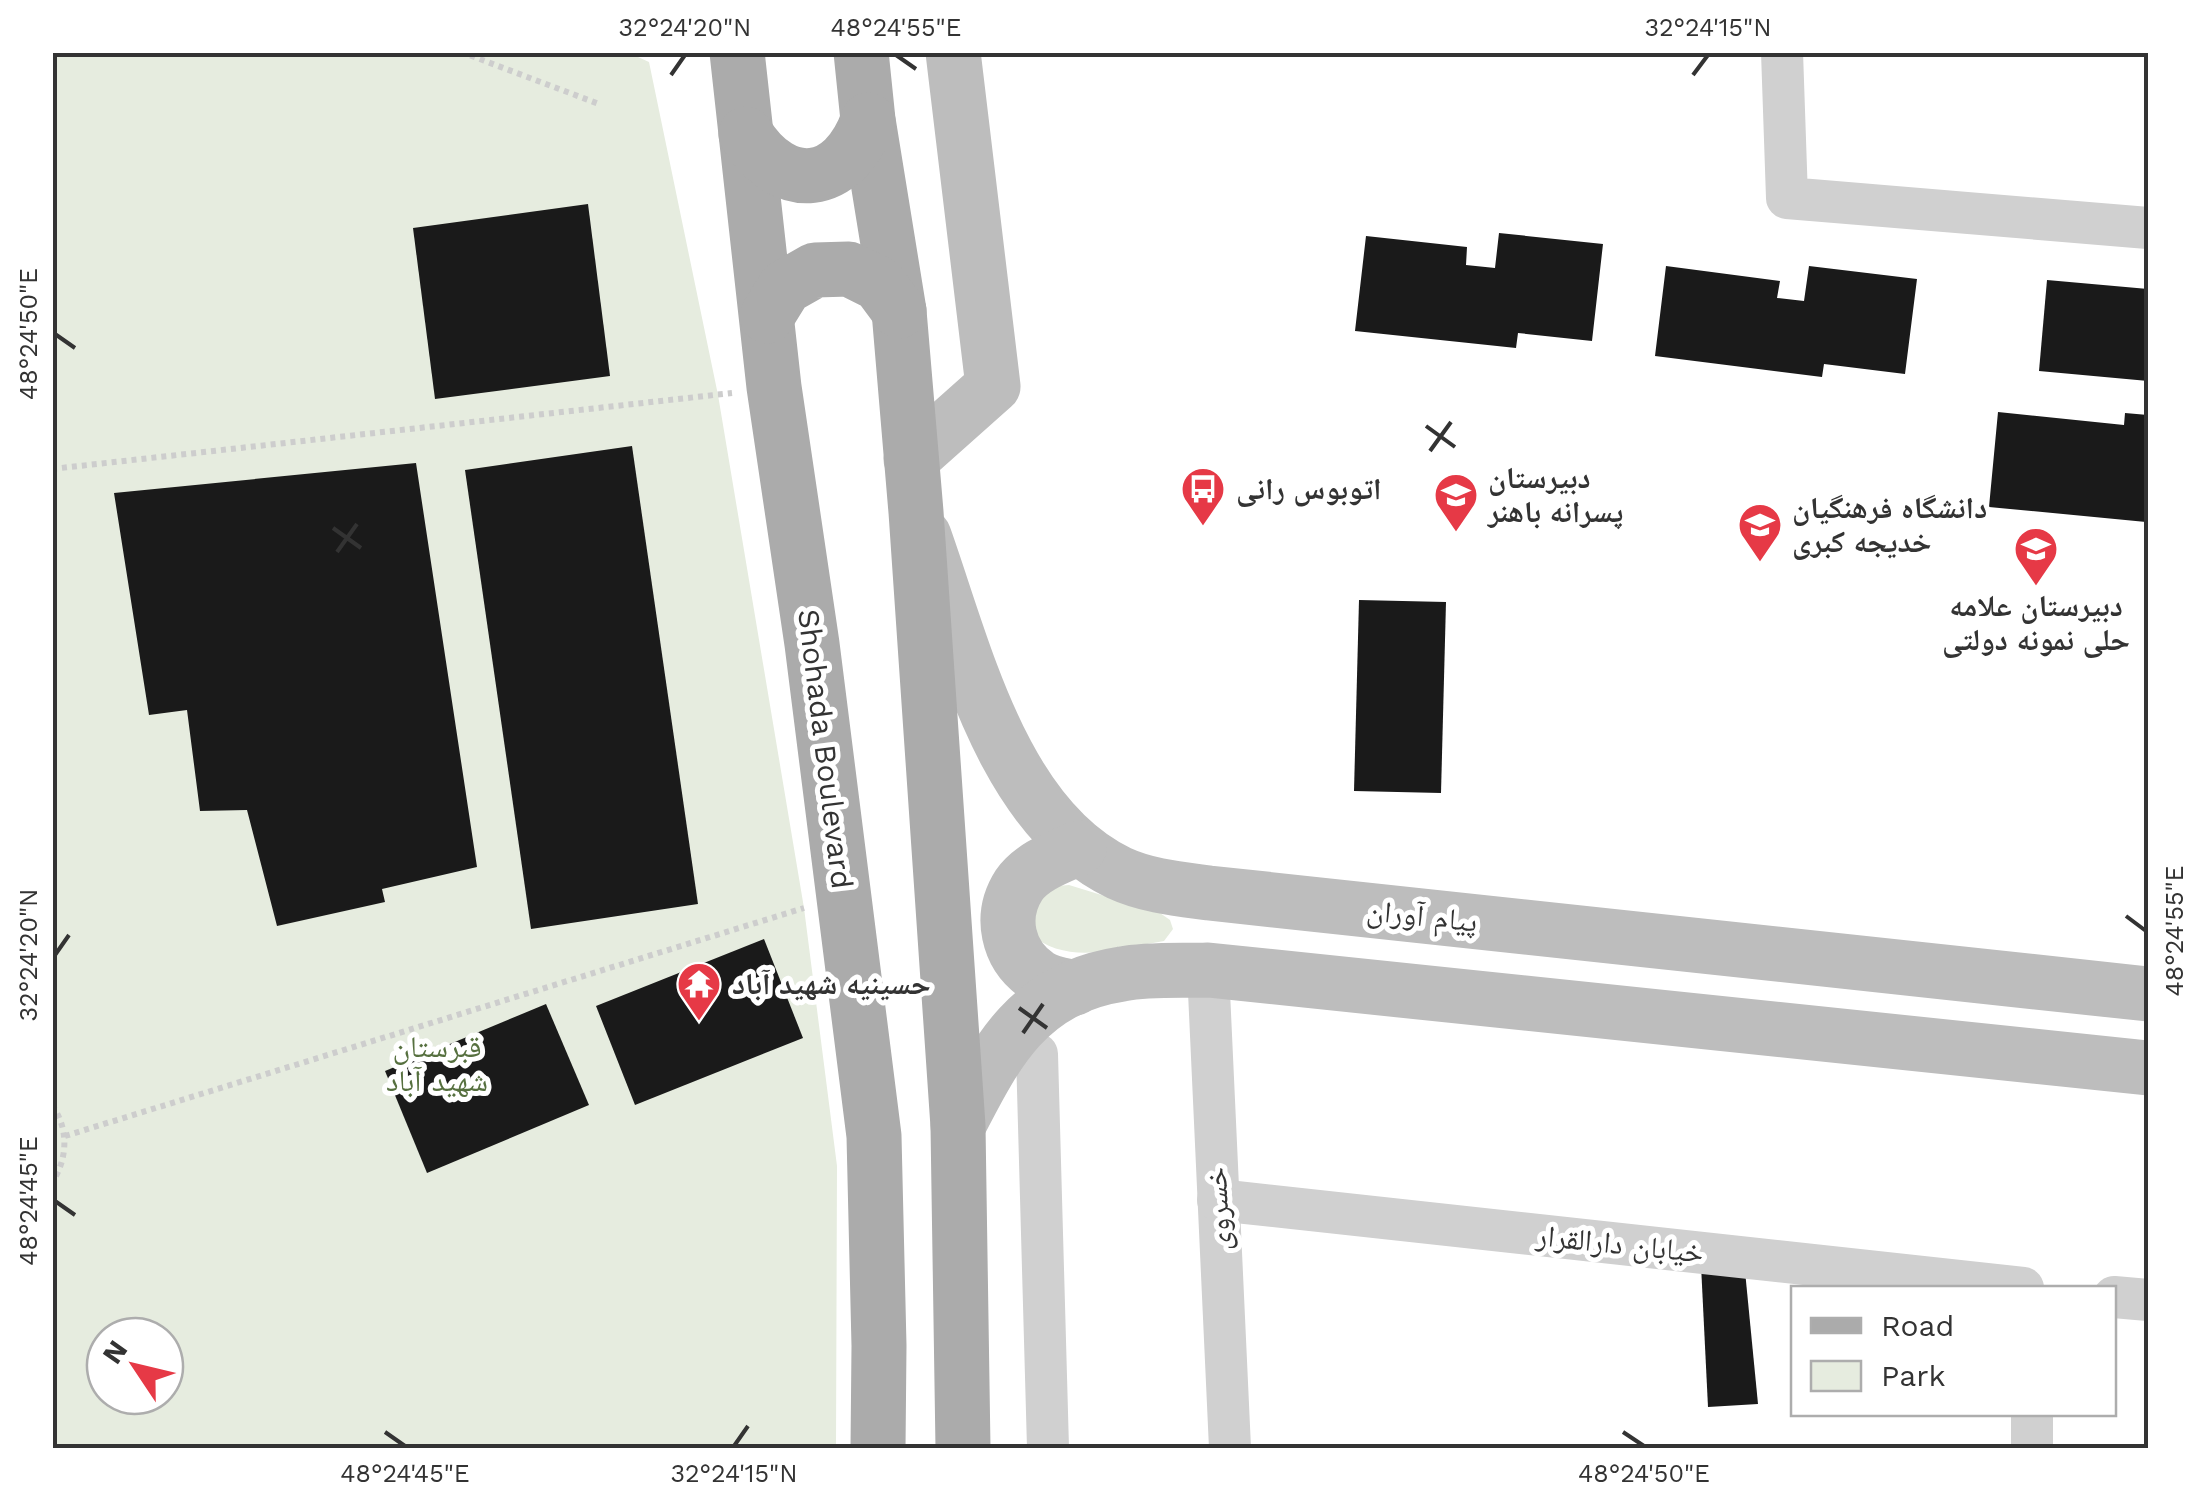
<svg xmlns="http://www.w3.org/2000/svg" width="2201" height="1501" viewBox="0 0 2201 1501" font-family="'Work Sans','Noto Naskh Arabic',sans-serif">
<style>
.green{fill:#e6ecdf;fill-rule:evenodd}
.building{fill:#1a1a1a}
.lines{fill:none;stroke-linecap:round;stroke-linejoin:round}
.path{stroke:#cdcdcd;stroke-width:6;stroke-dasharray:5 5;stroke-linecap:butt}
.street{stroke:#d0d0d0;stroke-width:42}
.secondary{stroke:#bdbdbd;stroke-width:55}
.primary{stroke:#ababab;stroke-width:55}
.ticks{fill:none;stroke:#333;stroke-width:4}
.labels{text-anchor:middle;stroke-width:10;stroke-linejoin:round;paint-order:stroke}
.poi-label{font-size:30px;font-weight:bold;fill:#333;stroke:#fff;text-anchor:start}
.street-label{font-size:30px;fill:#333;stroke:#fff}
.park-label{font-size:30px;fill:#56703f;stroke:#fff}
.neatline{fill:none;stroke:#333;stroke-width:4}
.ticks-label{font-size:25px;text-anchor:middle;fill:#333}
</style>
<rect width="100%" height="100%" fill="#fff"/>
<g class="green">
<path d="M627 52 649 62 718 395 804 908 837 1166 836 1448H53L52 53ZM105 1336H165V1396H105Z"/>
<path d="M1069 885 1160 913 1170 920 1173 929 1164 941C1118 948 1067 967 1029 933L1032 898 1046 887Z"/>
</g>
<g class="building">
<path d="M588 204 610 376 435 399 413 228Z"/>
<path d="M1499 233 1603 244 1592 341 1518 333 1516 348 1355 331 1366 236 1467 247 1466 265 1495 268Z"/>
<path d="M1666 266 1780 281 1777 298 1804 301 1809 266 1917 279 1905 374 1824 364 1822 377 1655 356Z"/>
<path d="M2047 280 2148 289V381L2039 371Z"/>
<path d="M1998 412 2124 425 2125 413 2148 415 2146 522 1989 507Z"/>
<path d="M632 446 698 904 531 929 465 470Z"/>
<path d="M416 463 477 867 382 889 385 902 277 926 247 810 200 811 187 710 149 715 114 493Z"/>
<path d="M1359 600 1446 602 1441 793 1354 791Z"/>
<path d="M764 939 803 1038 635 1105 596 1006Z"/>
<path d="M546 1004 589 1105 427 1173 385 1071Z"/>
<path d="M1701 1265 1745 1271 1758 1404 1708 1407Z"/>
</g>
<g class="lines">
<g class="path">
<path d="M461 52 599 104"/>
<path d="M52 469 732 393"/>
<path d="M52 1105C69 1129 68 1158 52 1183"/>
<path d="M65 1136 804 908"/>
</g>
<g class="street">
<path d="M1782 52 1787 198 2148 228"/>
<path d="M1208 970 1230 1448"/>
<path d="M1037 1054 1048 1448"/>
<path d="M1218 1200 2023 1288"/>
<path d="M2114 1297 2148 1300"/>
<path d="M2032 1414V1448"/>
</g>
<g class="secondary">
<path d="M911 459 993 386 953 52"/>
<path d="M924 536C964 648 1002 817 1119 873 1147 886 1179 889 1209 893L2148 994"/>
<path d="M1075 988C1063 985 1048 983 1038 976 1007 955 999 916 1019 885 1032 866 1059 857 1079 848"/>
<path d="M958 1126C997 1050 1029 988 1122 974 1149 969 1180 971 1208 970L2148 1068"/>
</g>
<g class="primary">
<path d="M737 52 774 387 812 644 874 1136 879 1346 878 1448"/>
<path d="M861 52 868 120 899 311 916 512 958 1126 963 1448"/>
<path d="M746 134C784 195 844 188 868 120"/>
<path d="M767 316 785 287 815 270 849 269 879 284 899 311"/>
</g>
</g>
<path class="ticks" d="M896 55 916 69M671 75 685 55M1693 75 1708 55M55 334 75 348M1426 426 1455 447M1430 451 1451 422M333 528 361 548M337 552 357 524M2126 916 2146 931M55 955 69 935M1019 1008 1047 1028M1023 1033 1043 1004M55 1201 75 1215M385 1432 405 1446M1623 1432 1644 1446M734 1446 748 1426"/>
<defs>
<symbol id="bus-pin" viewBox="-11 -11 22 30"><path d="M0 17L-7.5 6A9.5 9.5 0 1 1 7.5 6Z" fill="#e63946" stroke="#fff"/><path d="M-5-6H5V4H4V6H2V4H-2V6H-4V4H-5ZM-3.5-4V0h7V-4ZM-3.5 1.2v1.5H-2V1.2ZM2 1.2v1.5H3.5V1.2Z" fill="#fff"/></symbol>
<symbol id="school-pin" viewBox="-11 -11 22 30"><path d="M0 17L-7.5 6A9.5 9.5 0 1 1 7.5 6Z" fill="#e63946" stroke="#fff"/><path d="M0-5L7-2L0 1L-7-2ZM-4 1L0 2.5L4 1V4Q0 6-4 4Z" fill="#fff"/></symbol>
<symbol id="university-pin" viewBox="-11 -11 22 30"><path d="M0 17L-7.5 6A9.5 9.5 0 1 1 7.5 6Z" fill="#e63946" stroke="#fff"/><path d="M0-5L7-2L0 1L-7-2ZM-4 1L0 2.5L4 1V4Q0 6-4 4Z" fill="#fff"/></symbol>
<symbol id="temple-pin" viewBox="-11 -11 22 30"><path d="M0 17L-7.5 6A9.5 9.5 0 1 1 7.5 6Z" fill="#e63946" stroke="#fff"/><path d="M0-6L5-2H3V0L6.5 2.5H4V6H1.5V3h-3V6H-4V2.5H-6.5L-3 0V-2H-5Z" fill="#fff"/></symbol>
</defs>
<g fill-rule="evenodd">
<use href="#bus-pin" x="1178" y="464" width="50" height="68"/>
<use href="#school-pin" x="1431" y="470" width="50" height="68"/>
<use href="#university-pin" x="1735" y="500" width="50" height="68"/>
<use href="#school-pin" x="2011" y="524" width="50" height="68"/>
<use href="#temple-pin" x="674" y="959" width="50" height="68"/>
</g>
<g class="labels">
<g class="poi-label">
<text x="1488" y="488">دبیرستان<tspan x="1488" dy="34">پسرانه باهنر</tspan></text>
<text x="1236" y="499">اتوبوس رانی</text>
<text x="1792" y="518">دانشگاه فرهنگیان<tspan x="1792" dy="34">خدیجه کبری</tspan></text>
<text x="2036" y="616" text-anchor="middle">دبیرستان علامه<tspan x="2036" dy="34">حلی نمونه دولتی</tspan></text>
<text x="732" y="994">حسینیه شهید آباد</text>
</g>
<g class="street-label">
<text transform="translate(825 749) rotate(83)" y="10">Shohada Boulevard</text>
<text transform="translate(1422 916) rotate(6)" y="10">پیام آوران</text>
<text transform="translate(1218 1209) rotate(-93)" y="10">خسروی</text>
<text transform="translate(1620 1244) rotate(6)" y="10">خیابان دارالقرار</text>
</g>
<g class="park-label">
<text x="437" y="1057">قبرستان<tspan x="437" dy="34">شهید آباد</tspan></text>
</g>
</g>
<rect width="2201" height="1501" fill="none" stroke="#ffffff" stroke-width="110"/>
<rect x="1791" y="1286" width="325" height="130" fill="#ffffff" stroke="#adadad" stroke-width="2.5"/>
<rect x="1811" y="1318" width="50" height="15" fill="#ababab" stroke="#adadad" stroke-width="2.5"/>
<text x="1881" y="1336" font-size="30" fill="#333333">Road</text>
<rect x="1811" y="1361" width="50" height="30" fill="#e6ecdf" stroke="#adadad" stroke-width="2.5"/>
<text x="1881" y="1386" font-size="30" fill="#333333">Park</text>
<g transform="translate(135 1366) rotate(305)"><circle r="48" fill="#ffffff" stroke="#adadad" stroke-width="2.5"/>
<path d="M0-8L18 38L0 25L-18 38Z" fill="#e63946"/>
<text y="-15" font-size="28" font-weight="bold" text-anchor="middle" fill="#333333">N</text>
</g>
<rect x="55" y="55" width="2091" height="1391" class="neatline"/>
<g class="ticks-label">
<text x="685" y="36">32°24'20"N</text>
<text x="896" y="36">48°24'55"E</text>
<text x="1708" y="36">32°24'15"N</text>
<text transform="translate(28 334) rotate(-90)" y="9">48°24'50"E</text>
<text transform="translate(2174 931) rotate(-90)" y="9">48°24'55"E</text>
<text transform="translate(28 955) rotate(-90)" y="9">32°24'20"N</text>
<text transform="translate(28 1201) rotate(-90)" y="9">48°24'45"E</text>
<text x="405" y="1482">48°24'45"E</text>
<text x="734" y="1482">32°24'15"N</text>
<text x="1644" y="1482">48°24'50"E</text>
</g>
</svg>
